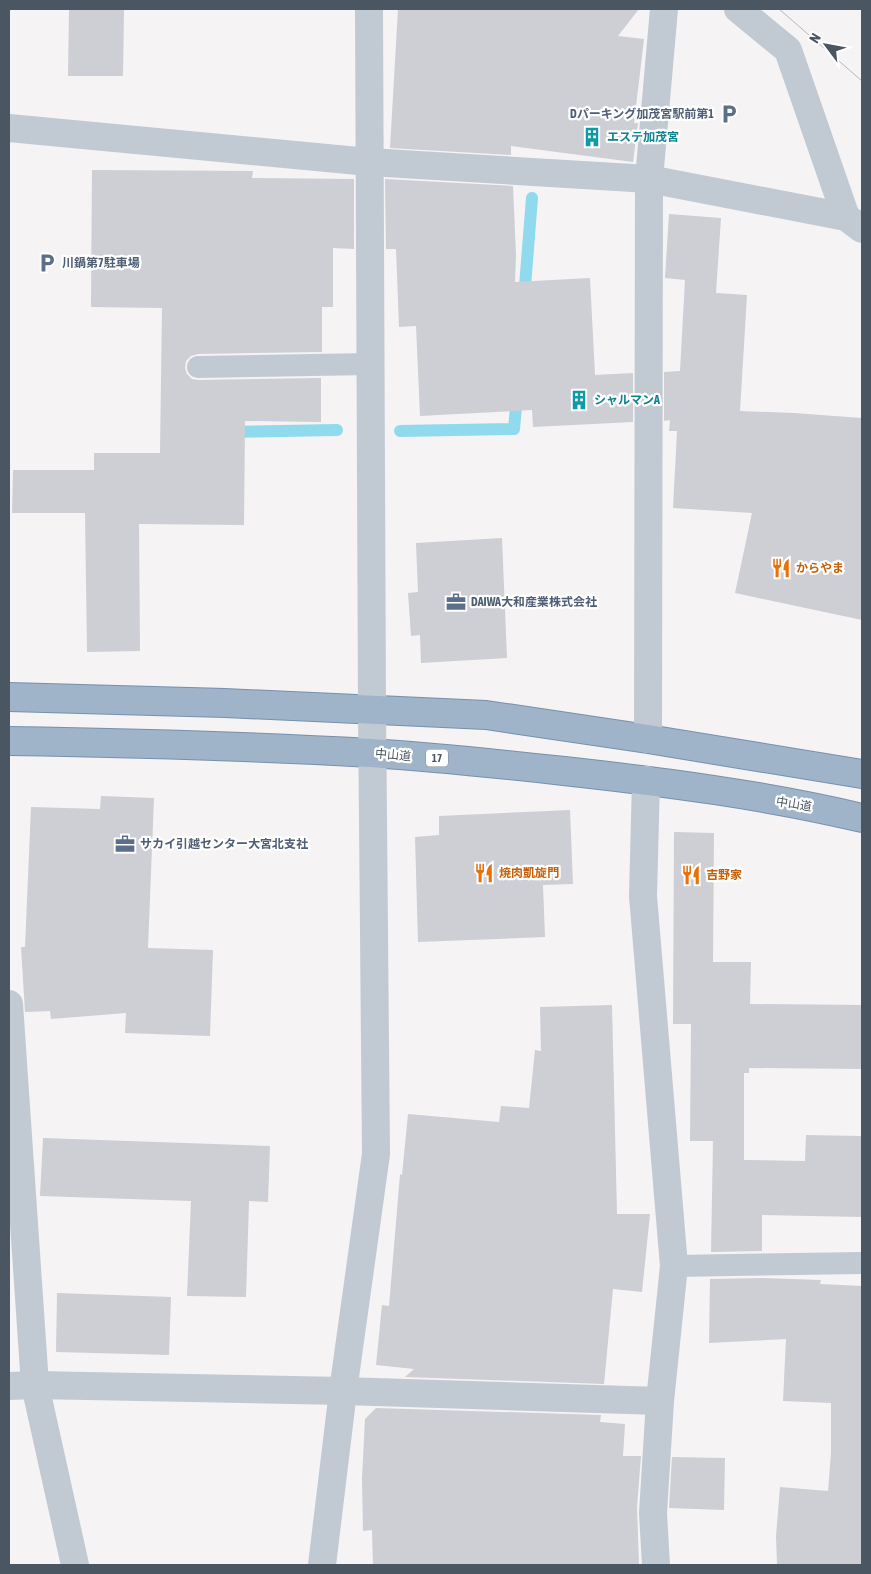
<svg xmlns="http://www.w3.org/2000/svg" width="871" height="1574" viewBox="0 0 871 1574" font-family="'Asap Condensed','Noto Sans JP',sans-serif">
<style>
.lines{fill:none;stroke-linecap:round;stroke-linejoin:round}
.stream{stroke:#90daee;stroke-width:12}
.building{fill:#cdcfd5}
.trunk-casing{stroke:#7690ad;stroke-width:30}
.service{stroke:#c1cad2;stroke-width:22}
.minor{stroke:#c1cad2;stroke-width:28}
.tertiary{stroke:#c1cad2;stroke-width:28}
.trunk{stroke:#9fb4c9;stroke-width:28}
.tram{stroke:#b5b8bd;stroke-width:1}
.labels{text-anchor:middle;stroke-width:4.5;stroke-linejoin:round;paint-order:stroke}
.shield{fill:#fff;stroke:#808990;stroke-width:1}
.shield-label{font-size:11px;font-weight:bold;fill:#4a5661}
.service-label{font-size:12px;font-weight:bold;fill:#4e5e75;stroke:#fff;text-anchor:start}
.culture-label{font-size:12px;font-weight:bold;fill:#0d838f;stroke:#fff;text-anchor:start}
.food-label{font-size:12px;font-weight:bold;fill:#c56008;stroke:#fff;text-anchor:start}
.street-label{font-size:12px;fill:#4a5661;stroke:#fff}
</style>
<rect width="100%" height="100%" fill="#f5f3f3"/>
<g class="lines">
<g class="stream">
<path d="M524 299 532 198"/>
<path d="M400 431 514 429 517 396"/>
<path d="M230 432 337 430"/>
</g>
</g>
<g class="building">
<path d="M69 9H124L123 76H68Z"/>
<path d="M398 9H639L618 36 644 39 634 123H638L633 162 511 146V155L390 148Z"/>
<path d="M92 170 253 171 252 178 354 179V249L333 248V307H322V352L198 354 191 356 186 361 185 368 187 374 192 379 198 380 321 378V422L245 421 244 525 139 524 140 651 87 652 85 513H12L13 470H94V453H160L162 308 91 307Z"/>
<path d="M385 179 513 186 516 255 515 282 590 278 595 375 633 373V422L533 427 532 410 420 416 416 326 399 327 396 249H386Z"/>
<path d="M669 214 721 218 716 293 747 295 740 411 794 413 862 418V620L735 593 752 513 673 508 677 431H669L670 420 664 421V372L680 371 685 280 665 278Z"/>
<path d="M502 538 507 658 421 663 420 635 411 636 408 593 418 592 416 543Z"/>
<path d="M101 796 154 798 148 948 213 950 210 1036 125 1033 126 1013 51 1019 50 1011 25 1012 21 947H25L31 807 100 809Z"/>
<path d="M570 810 573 884 543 885 545 937 418 942 415 837 439 835V816Z"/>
<path d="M674 832 714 833 713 962H751L750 1004 862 1005V1069L749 1068V1073H744V1160L805 1161 806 1135 862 1136 861 1217 762 1215V1251L711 1252 713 1141H690L691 1024H673Z"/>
<path d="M612 1005 617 1214H650L642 1292 613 1289 604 1384 405 1377 414 1369 376 1365 382 1305 389 1306 400 1174 402 1175 408 1114 499 1122 501 1106 529 1108 535 1050 541 1051 540 1007Z"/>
<path d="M43 1138 270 1146 268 1202 249 1201 246 1297 187 1296 191 1201 40 1196Z"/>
<path d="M762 1278 821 1280 820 1284 862 1286V1565H777L776 1536 780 1487 828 1491 831 1453V1403L783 1401 786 1339 709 1343 710 1279Z"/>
<path d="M57 1293 171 1297 169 1355 56 1352Z"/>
<path d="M376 1408 601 1415 600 1422 625 1424 623 1456H641L637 1507 639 1565H373L372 1530 363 1531 362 1478 365 1419Z"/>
<path d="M672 1457 725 1458 724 1510 669 1508Z"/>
</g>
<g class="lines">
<defs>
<g id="trunk">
<path d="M9 697 225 703 486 715 648 739 862 774"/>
<path d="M9 741C130 743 250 746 371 753 435 757 500 764 564 771 664 782 765 795 862 818"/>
</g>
</defs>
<use href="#trunk" class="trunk-casing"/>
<g class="service">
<path d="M198 367 370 364"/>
<path d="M674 1266 862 1263"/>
</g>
<g class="minor">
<path d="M738 9 788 50 846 217"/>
<path d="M9 128 369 162 649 179 846 217 862 229"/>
<path d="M648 739 649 179 664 9"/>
<path d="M646 780 643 896 674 1266 660 1401 653 1513 656 1565"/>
<path d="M9 1004 35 1385 75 1565"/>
<path d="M9 1386 35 1385 343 1391 660 1401"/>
</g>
<path class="tertiary" d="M322 1565 343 1391 376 1154 372 710 369 9"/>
<use href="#trunk" class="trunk"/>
<path class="tram" d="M779 9 862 81"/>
</g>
<defs>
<symbol id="parking-bare" viewBox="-9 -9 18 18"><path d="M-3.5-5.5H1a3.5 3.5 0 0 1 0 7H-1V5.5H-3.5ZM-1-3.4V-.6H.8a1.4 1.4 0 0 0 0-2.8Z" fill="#5c6f8a" stroke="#fff" stroke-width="2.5" paint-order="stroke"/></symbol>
<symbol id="building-bare" viewBox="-9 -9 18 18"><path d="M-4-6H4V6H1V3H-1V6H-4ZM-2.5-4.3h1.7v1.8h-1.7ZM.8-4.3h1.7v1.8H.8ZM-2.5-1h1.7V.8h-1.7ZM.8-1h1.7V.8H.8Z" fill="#0f9aa8" stroke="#fff" stroke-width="2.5" paint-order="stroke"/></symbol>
<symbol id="restaurant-bare" viewBox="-9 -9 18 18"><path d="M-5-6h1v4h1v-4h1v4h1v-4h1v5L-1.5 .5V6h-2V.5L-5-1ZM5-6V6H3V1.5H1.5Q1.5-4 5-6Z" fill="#e8710a" stroke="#fff" stroke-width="2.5" paint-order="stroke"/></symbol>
<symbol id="office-bare" viewBox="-9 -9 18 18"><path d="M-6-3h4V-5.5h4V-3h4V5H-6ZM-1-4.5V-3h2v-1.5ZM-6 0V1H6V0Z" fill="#5c6f8a" stroke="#fff" stroke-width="2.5" paint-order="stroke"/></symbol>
</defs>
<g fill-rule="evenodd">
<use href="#parking-bare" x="715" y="100" width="28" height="28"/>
<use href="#building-bare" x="578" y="123" width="28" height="28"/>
<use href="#parking-bare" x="33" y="249" width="28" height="28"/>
<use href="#building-bare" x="565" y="386" width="28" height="28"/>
<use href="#restaurant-bare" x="767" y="554" width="28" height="28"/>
<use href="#office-bare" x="442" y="588" width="28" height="28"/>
<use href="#office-bare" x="111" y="830" width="28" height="28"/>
<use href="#restaurant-bare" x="470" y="859" width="28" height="28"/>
<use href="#restaurant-bare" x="677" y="861" width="28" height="28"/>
</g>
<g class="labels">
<rect class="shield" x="426" y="749.5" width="22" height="17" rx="4"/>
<g class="shield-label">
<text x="437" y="762">17</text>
</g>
<g class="service-label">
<text x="714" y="118" text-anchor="end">Dパーキング加茂宮駅前第1</text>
<text x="62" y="267">川鍋第7駐車場</text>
<text x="471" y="606">DAIWA大和産業株式会社</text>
<text x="140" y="848">サカイ引越センター大宮北支社</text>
</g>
<g class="culture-label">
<text x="607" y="141">エステ加茂宮</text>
<text x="594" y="404">シャルマンA</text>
</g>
<g class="food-label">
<text x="796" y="572">からやま</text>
<text x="499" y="877">焼肉凱旋門</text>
<text x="706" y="879">吉野家</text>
</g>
<g class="street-label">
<text transform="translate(393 755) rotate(5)" y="4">中山道</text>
<text transform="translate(794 804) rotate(9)" y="4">中山道</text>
</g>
</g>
<rect width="871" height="1574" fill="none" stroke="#4a5661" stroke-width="20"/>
<g transform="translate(826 45) rotate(302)" stroke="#ffffff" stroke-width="4" paint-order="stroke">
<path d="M0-4L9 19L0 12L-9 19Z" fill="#4a5661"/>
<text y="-8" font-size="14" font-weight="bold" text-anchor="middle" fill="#4a5661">N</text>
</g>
</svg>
